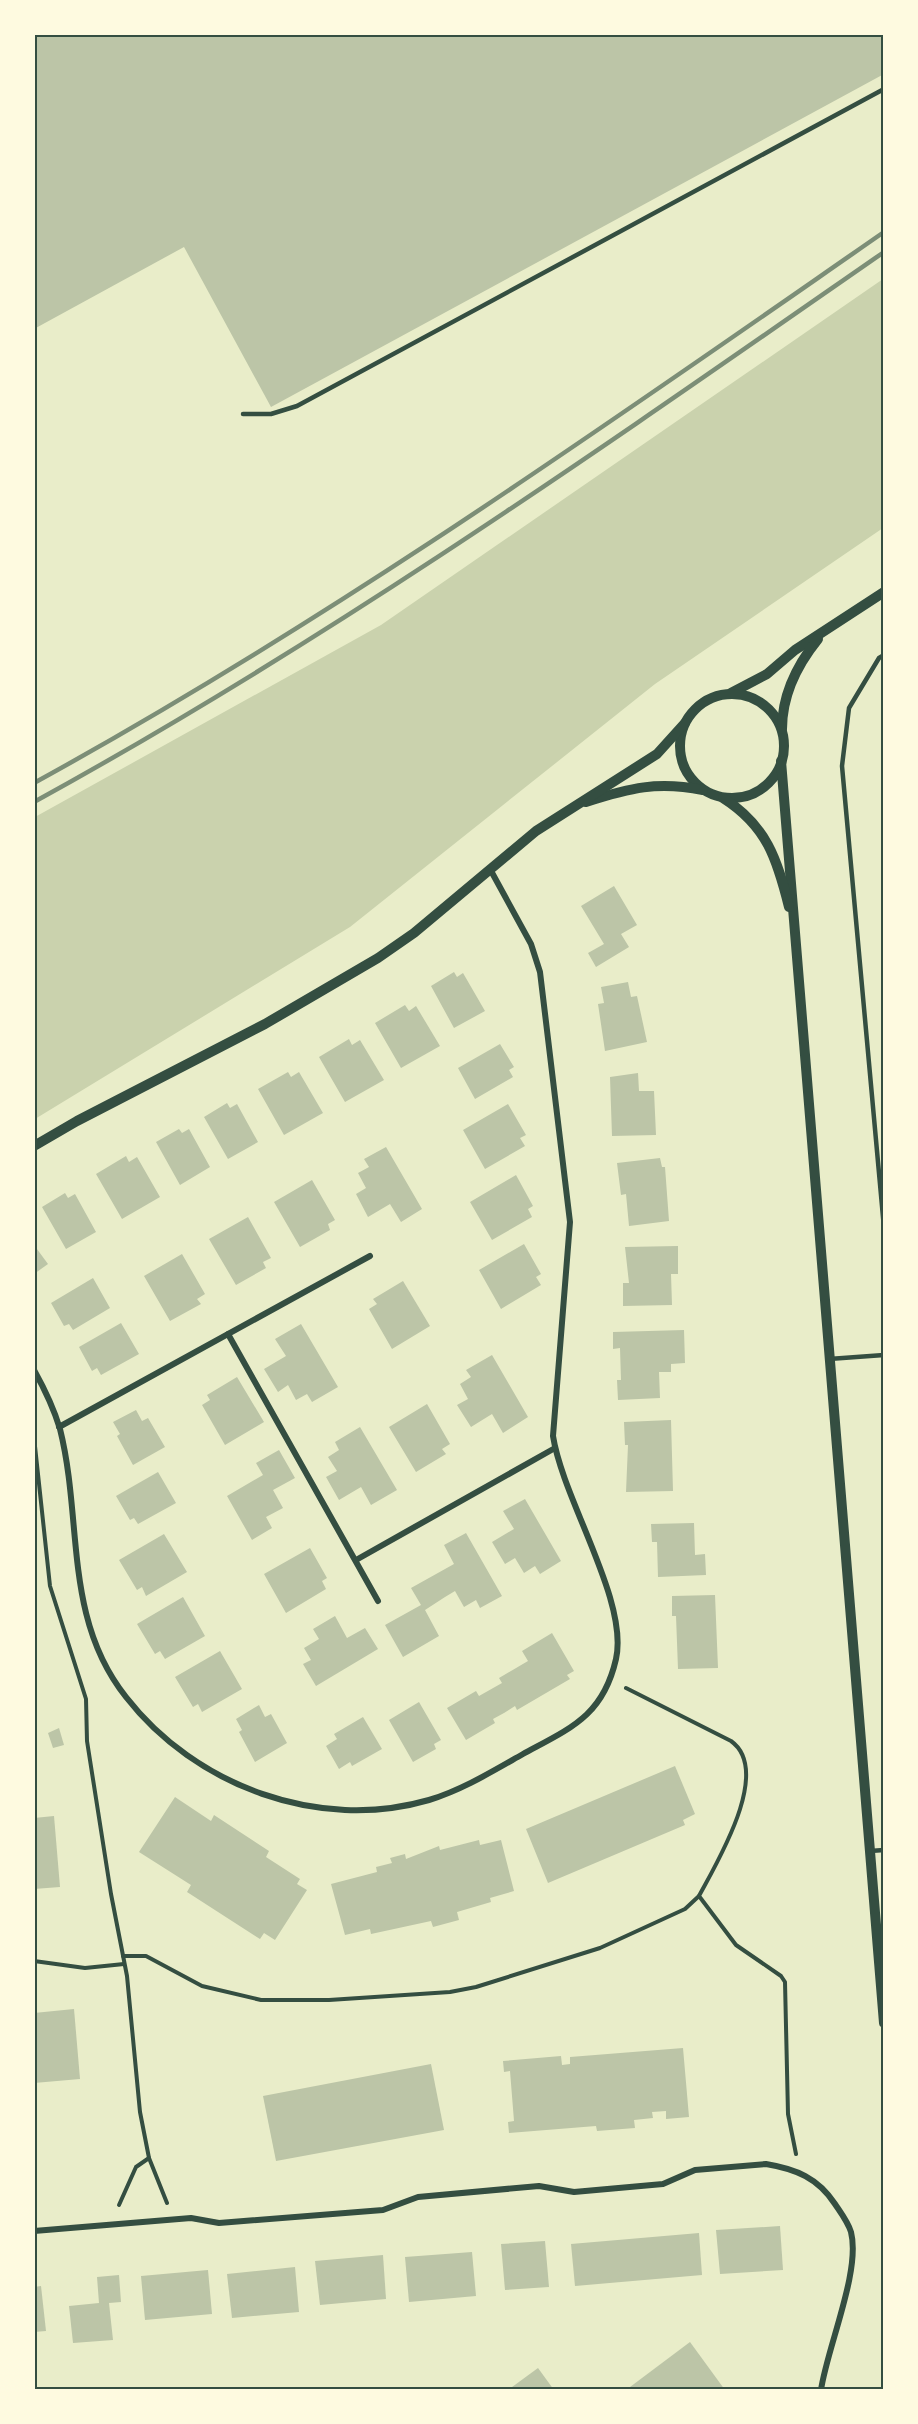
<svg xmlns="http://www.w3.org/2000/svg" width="918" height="2424" viewBox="0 0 918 2424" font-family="'PT Sans Narrow',sans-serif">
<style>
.green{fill:#cad2ad}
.building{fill:#bcc5a7}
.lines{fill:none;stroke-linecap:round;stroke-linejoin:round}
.path{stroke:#344e41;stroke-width:4}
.service{stroke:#344e41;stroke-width:4.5}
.minor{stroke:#344e41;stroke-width:6}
.tertiary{stroke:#344e41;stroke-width:10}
.rail{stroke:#7c8e77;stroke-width:4.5}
.neatline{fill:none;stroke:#344e41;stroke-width:2}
</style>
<rect width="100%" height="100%" fill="#e9edc9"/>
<path class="green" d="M883 279V528L655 684 350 927 35 1119V817L381 625Z"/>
<g class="building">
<path d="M34 34H884V74L271 407 184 247 34 329Z"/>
<path d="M614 886 637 925 621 934 629 947 596 967 588 953 604 944 581 906Z"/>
<path d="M454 972 457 977 463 973 485 1011 454 1028 431 986Z"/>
<path d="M628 982 631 997 637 996 647 1042 605 1051 598 1004 604 1003 601 987Z"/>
<path d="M405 1005 409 1011 416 1006 440 1046 401 1068 375 1023Z"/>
<path d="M349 1039 352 1045 360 1040 384 1080 345 1102 319 1057Z"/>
<path d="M500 1044 514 1067 509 1070 513 1077 475 1099 458 1068Z"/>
<path d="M288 1072 291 1077 299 1072 323 1113 284 1135 258 1089Z"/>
<path d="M638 1073 639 1091H654L656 1135 612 1136 610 1077Z"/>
<path d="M227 1103 230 1108 237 1104 258 1142 228 1159 204 1117Z"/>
<path d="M508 1104 526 1135 520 1138 525 1146 485 1169 463 1130Z"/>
<path d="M179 1129 182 1133 189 1129 210 1167 180 1185 156 1142Z"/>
<path d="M386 1147 422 1209 401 1222 390 1204 368 1217 356 1194 366 1188 358 1173 369 1167 364 1159Z"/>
<path d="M126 1156 129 1162 137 1157 160 1197 122 1219 96 1174Z"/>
<path d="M660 1158 662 1167H665L669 1221 629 1226 626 1194 621 1195 617 1163Z"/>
<path d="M516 1175 533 1206 528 1209 532 1217 492 1240 470 1202Z"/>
<path d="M312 1180 335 1220 328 1224 330 1230 300 1247 274 1202Z"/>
<path d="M65 1193 68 1198 75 1194 96 1232 66 1249 42 1207Z"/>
<path d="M248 1217 271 1258 263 1262 266 1268 236 1285 209 1239Z"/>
<path d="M524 1244 541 1274 536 1277 541 1285 501 1309 479 1270Z"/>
<path d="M34 1245 48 1264 34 1274Z"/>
<path d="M678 1246V1274H671L672 1305 623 1306V1283H629L625 1247Z"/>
<path d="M182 1254 205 1294 197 1299 201 1304 170 1321 144 1276Z"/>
<path d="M93 1278 110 1308 73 1330 69 1324 64 1326 51 1303Z"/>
<path d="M403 1281 430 1326 392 1349 369 1309 377 1304 373 1299Z"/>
<path d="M121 1323 139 1354 101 1375 97 1368 92 1371 79 1347Z"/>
<path d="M301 1324 338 1387 312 1402 307 1394 296 1400 288 1385 278 1392 264 1369 286 1356 275 1339Z"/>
<path d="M684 1330 685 1363 671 1364V1372H659L660 1398 618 1400 617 1380H621L620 1348 613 1349V1332Z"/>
<path d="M492 1355 528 1417 503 1433 492 1414 471 1427 457 1405 468 1399 460 1384 471 1377 466 1370Z"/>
<path d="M237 1377 264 1422 225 1445 202 1405 210 1400 207 1395Z"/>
<path d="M427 1404 450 1444 442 1449 446 1454 416 1472 389 1427Z"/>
<path d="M136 1410 142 1421 148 1418 165 1447 133 1465 117 1436 120 1434 113 1422Z"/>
<path d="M671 1420 673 1491 626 1492 628 1445H625L624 1422Z"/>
<path d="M360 1427 397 1490 371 1505 361 1487 339 1500 326 1477 337 1471 328 1457 339 1450 335 1442Z"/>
<path d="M279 1450 295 1478 273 1490 283 1508 266 1517 272 1528 252 1540 227 1496 263 1475 256 1463Z"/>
<path d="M158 1472 176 1503 138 1524 134 1518 130 1520 116 1496Z"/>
<path d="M525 1499 561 1561 540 1574 535 1566 524 1573 515 1558 505 1564 492 1542 514 1529 503 1511Z"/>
<path d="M694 1523 695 1555 705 1554 706 1575 658 1577 657 1542H652L651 1524Z"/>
<path d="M466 1533 502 1596 480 1608 476 1600 464 1607 455 1591 445 1597 425 1610 439 1636 403 1657 385 1625 421 1605 411 1588 454 1564 444 1545Z"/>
<path d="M164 1534 187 1572 146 1596 142 1587 137 1590 119 1560Z"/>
<path d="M310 1548 327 1578 322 1581 326 1589 286 1613 264 1574Z"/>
<path d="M715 1595 718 1668 678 1669 676 1616H672V1596Z"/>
<path d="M183 1597 205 1636 165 1659 160 1651 155 1654 137 1624Z"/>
<path d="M335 1616 347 1638 365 1628 378 1649 316 1686 303 1664 311 1660 304 1648 319 1639 313 1629Z"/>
<path d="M552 1633 574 1671 567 1675 570 1679 517 1710 515 1706 504 1713 493 1719 495 1723 466 1740 447 1708 476 1691 479 1696 502 1683 499 1678 528 1661 522 1651Z"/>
<path d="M220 1651 242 1689 202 1712 198 1704 193 1707 175 1677Z"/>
<path d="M419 1702 441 1740 434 1744 436 1749 413 1762 389 1720Z"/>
<path d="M259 1705 265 1717 271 1714 287 1743 255 1762 239 1732 242 1730 236 1719Z"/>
<path d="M363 1717 382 1749 352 1766 350 1762 339 1769 326 1746 337 1739 334 1734Z"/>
<path d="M59 1728 64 1745 53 1748 48 1733Z"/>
<path d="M675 1766 695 1814 683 1820 685 1825 548 1883 526 1829Z"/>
<path d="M175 1797 211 1821 214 1815 269 1851 266 1857 300 1879 297 1884 307 1890 275 1940 264 1933 260 1939 187 1892 191 1885 139 1852Z"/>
<path d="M54 1816 60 1887 34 1889V1818Z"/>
<path d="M479 1840 480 1845 501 1840 514 1891 490 1898 491 1902 457 1912 459 1920 433 1927 431 1921 371 1934 370 1929 345 1935 331 1884 377 1872 376 1867 392 1863 390 1858 405 1854 406 1859 439 1846 440 1850Z"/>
<path d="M74 2009 80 2079 34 2083V2013Z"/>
<path d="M683 2048 689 2117 666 2119V2111L652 2112 653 2118 634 2120 635 2128 597 2131 596 2126 509 2133 508 2122 514 2121 510 2071 504 2072 503 2061 561 2056 562 2065 570 2064V2057Z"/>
<path d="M431 2064 444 2130 276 2161 263 2096Z"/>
<path d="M780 2226 783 2270 720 2274 716 2230Z"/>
<path d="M699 2233 702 2275 575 2286 571 2244Z"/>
<path d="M545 2241 549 2287 505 2290 501 2244Z"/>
<path d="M472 2252 476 2296 409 2302 405 2257Z"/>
<path d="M383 2255 386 2299 320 2305 315 2261Z"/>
<path d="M295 2267 299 2312 232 2318 227 2274Z"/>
<path d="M208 2270 212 2314 145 2320 141 2276Z"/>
<path d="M119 2275 121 2302 109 2303 113 2340 73 2343 69 2306 99 2303 97 2277Z"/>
<path d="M41 2286 46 2331 34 2332V2287Z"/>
<path d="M690 2342 725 2390H626Z"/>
<path d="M538 2368 554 2390H508Z"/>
</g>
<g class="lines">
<g class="path">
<path d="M34 1437 50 1586 86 1699 87 1741 111 1894 127 1976 140 2112 149 2158 167 2203"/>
<path d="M626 1688 731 1741C773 1771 716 1864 699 1896L736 1945 781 1976 785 1982 788 2114 796 2154"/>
<path d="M123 1956H146L202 1986 261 2000H329L450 1992 476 1987 600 1948 685 1909 699 1896"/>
<path d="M34 1961 85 1968 124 1964"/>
<path d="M119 2205 136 2167 149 2158"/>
</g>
<g class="service">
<path d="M243 414H271L297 406 884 89"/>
<path d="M884 655 879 658 849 708 842 766 884 1228"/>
<path d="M829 1359 884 1355"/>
<path d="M870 1851 884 1850"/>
</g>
<g class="minor">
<path d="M228 1334 378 1601"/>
<path d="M34 1370C44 1388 54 1409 60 1429 83 1521 63 1618 126 1697 195 1786 319 1832 429 1800 462 1790 493 1771 523 1754 571 1728 603 1716 616 1659 629 1601 563 1500 553 1436L570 1222 540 972 531 944 490 869"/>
<path d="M59 1427 370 1256"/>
<path d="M356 1560 555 1448"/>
<path d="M34 2231 191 2218 219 2223 383 2210 418 2197 539 2186 574 2192 663 2184 695 2170 766 2164C796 2169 818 2178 835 2204 841 2213 848 2222 851 2232 861 2271 827 2348 821 2390"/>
</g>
<g class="tertiary">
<path d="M731 693 767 674 795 650 884 592"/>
<circle cx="732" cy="746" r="52"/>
<path d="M782 729C782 695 797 665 818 639"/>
<path d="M781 761 884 2023"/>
<path d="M723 798C767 826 777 859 789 907"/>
<path d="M586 802C630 788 657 781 703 790"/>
<path d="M34 1146 77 1121 265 1024 378 958 414 933 536 831 657 754 685 723"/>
</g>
<g class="rail">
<path d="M34 783C331 620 606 425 884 232"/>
<path d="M34 802C331 639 606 445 884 252"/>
</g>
</g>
<rect width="918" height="2424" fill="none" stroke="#fefae0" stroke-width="72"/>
<rect x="36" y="36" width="846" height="2352" class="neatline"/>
</svg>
